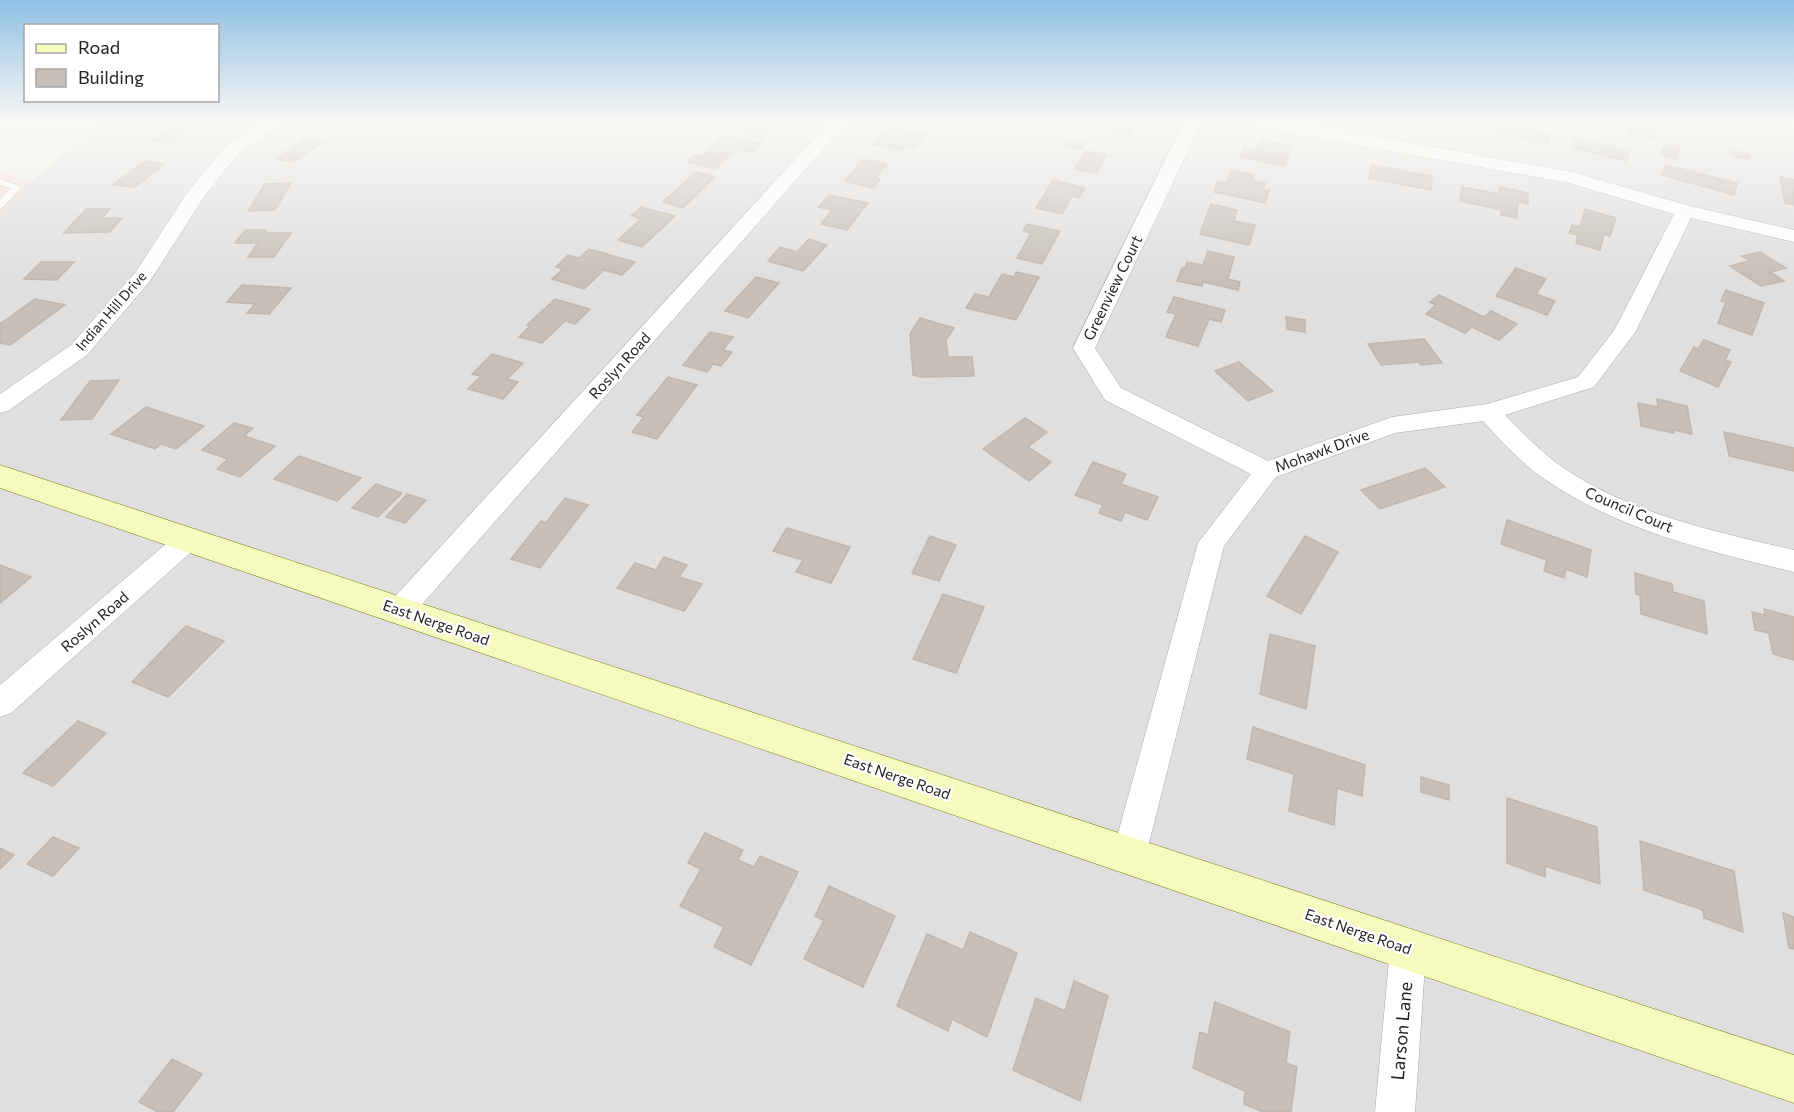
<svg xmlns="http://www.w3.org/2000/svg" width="1794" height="1112" viewBox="0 0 1794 1112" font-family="Commissioner,sans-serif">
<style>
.residential{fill:#e0dfdf}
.commercial{fill:#f2dad9}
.building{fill:#c7bfb8;stroke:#c4b6ab;stroke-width:1.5}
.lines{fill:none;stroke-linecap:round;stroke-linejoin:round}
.service-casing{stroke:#a9a9a9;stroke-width:1}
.minor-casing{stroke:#a9a9a9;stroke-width:1}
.secondary-casing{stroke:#707d05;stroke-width:1}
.service{fill:#fff;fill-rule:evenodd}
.minor{fill:#fff;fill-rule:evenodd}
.secondary{fill:#f7fabf;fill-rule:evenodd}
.labels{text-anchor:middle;stroke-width:4.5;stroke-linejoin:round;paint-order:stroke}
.far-street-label{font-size:14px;fill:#222;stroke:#fff}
.street-label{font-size:15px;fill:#222;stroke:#fff}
.near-street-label{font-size:18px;fill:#222;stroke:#fff}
</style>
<rect width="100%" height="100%" fill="#f2efe9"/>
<path class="residential" d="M104 121H1794V1112H0V214L30 182Z"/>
<path class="commercial" d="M0 172 30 182 0 214Z"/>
<g class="building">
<path d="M326 121H358L349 127Z"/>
<path d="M752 121H782L762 138 740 133Z"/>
<path d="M1078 121H1136L1130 136 1110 133 1113 127Z"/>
<path d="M1418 121H1474V130Z"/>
<path d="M1501 121 1537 127 1536 132 1550 134 1549 144 1492 133 1493 124 1501 125Z"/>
<path d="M1632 123 1658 130 1655 140 1628 134Z"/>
<path d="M888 126 927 134 915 149 904 147 902 150 873 144Z"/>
<path d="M173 127 189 130 168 144 151 141Z"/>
<path d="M724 135 763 144 753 153 737 149 716 169 687 162 695 155 702 156Z"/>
<path d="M305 138 323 142 295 162 276 159Z"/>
<path d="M1576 139 1629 152 1626 161 1573 148Z"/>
<path d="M1260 140 1291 146 1285 166 1240 157 1244 148 1257 150Z"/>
<path d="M1067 141 1084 144 1081 150 1064 147Z"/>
<path d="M1665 145 1681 149 1676 159 1660 154Z"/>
<path d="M1732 150 1750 155 1748 160 1730 155Z"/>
<path d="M1086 151 1107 155 1097 173 1075 169Z"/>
<path d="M863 159 887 164 875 178 880 179 874 188 845 181Z"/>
<path d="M144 161 164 164 135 187 113 185Z"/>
<path d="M1372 165 1432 176 1431 190 1369 178Z"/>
<path d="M1666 165 1737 183 1734 195 1662 175Z"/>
<path d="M1232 170 1254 175 1252 181 1265 183 1263 190 1269 191 1265 203 1214 192 1218 181 1227 183Z"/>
<path d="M696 172 715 177 683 208 663 202Z"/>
<path d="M1780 177 1794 180V205L1785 203Z"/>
<path d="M1053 180 1085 188 1079 198 1072 196 1062 214 1036 208Z"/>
<path d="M291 183 275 210 248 211 265 184Z"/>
<path d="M1462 187 1499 194 1500 187 1528 193V204L1518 202 1517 218 1501 215 1502 210 1460 201Z"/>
<path d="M829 195 868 203 847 230 821 224 832 210 818 207Z"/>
<path d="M1211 204 1237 210 1234 221 1255 225 1249 245 1200 234Z"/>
<path d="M641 207 675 216 642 247 618 240 641 219 631 216Z"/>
<path d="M86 209H110L102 218H122L110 232 64 233Z"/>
<path d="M1585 209 1616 218 1610 236 1604 234 1600 250 1576 243 1578 235 1569 233 1572 225 1580 227Z"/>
<path d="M1027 224 1060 231 1042 264 1017 258 1031 233 1023 231Z"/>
<path d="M245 230H266L264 233H291L274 257H248L258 243H235Z"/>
<path d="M809 239 827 245 803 271 768 261 780 247 797 252Z"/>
<path d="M589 249 635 262 622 275 604 270 584 289 552 279 563 269 556 267 568 255 579 258Z"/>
<path d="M1208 251 1234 257 1228 279 1240 282 1238 290 1203 282 1202 286 1177 281 1182 268H1185L1187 262 1203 265Z"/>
<path d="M1760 252 1786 268 1770 272 1784 281 1761 286 1730 266 1750 261 1742 256Z"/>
<path d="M41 262H74L57 280 24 279Z"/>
<path d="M1516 268 1546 279 1536 294 1555 301 1547 315 1496 296Z"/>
<path d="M1016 272 1039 277 1016 320 966 308 975 294 989 297 1002 274 1014 277Z"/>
<path d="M756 277 779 283 748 318 725 311Z"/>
<path d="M242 285 291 288 269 314 247 313 255 304 227 302Z"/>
<path d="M1726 290 1764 303 1752 335 1718 323 1726 302 1721 301Z"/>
<path d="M1439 295 1484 317 1491 311 1517 324 1499 340 1472 327 1465 333 1426 314 1436 305 1430 302Z"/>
<path d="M1174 297 1225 310 1221 322 1209 319 1198 346 1166 337 1176 314 1167 312Z"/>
<path d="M35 299 65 305 10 345 0 343V324Z"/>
<path d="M555 299 590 309 575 324 565 321 542 343 519 337 530 326 527 325Z"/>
<path d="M1286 317 1305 320V332L1287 329Z"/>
<path d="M920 318 954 328 946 340 948 357H972L974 376 920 377 913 375 910 334Z"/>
<path d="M710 332 733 337 723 350 732 352 721 366 713 364 707 372 683 365Z"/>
<path d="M1424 339 1442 363 1421 365 1419 362 1381 365 1368 344Z"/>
<path d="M1704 340 1730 350 1725 360 1731 362 1718 387 1680 371 1694 347 1698 349Z"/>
<path d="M492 354 523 363 507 379 518 382 503 399 468 389 481 376 472 374Z"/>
<path d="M1239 362 1273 391 1248 401 1215 371Z"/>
<path d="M668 377 697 385 657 439 632 432 644 417 637 415Z"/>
<path d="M119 380 92 419 61 420 90 381Z"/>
<path d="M1657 399 1687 406 1692 434 1674 430V433L1641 426 1638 403 1658 407Z"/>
<path d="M146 407 204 426 176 449 161 444 155 449 111 434Z"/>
<path d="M1025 418 1047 432 1028 447 1051 462 1029 481 983 449Z"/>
<path d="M234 423 253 428 244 436 275 446 240 477 217 469 228 459 202 450Z"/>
<path d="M1724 432 1794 448V471L1729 456Z"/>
<path d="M299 456 361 478 337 501 274 479Z"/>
<path d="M1093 462 1126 474 1121 484 1158 497 1147 520 1125 512 1121 521 1099 513 1103 505 1075 495Z"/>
<path d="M1425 468 1445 487 1380 509 1361 490Z"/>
<path d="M376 484 402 493 378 517 352 508Z"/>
<path d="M407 494 426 500 405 523 386 517Z"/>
<path d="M565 498 588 505 540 568 511 559 541 521 546 523Z"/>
<path d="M1507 520 1591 550 1587 577 1566 569 1564 578 1544 571 1547 560 1501 544Z"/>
<path d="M787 528 850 547 831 583 796 572 803 560 773 551Z"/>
<path d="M930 536 956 545 939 581 912 573Z"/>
<path d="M1305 536 1338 552 1301 614 1267 596Z"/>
<path d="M664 557 687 565 679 577 702 584 684 611 617 588 635 563 656 570Z"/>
<path d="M0 565 31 577 0 603Z"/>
<path d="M1635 573 1672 584 1673 592 1704 601 1707 634 1641 614 1640 595 1636 594Z"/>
<path d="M943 594 984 607 956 673 913 659Z"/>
<path d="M1764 609 1794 617V660L1773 654 1769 633 1755 630 1752 612 1765 615Z"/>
<path d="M186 626 224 641 168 697 132 682Z"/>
<path d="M1270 634 1315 646 1306 709 1260 694Z"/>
<path d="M78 721 106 733 53 786 23 773Z"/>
<path d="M1253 727 1365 765 1362 796 1337 788 1334 825 1289 811 1294 774 1247 759Z"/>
<path d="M1421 777 1449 785V800L1421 792Z"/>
<path d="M1507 798 1597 827 1600 884 1545 866V877L1507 863Z"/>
<path d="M705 833 743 850 738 860 754 867 760 856 798 872 751 965 714 947 724 927 680 906 701 869 688 863Z"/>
<path d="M53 837 79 848 53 876 27 864Z"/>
<path d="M1640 841 1734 871 1743 932 1704 918 1703 910 1644 890Z"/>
<path d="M0 848 14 855 0 869Z"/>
<path d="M829 886 895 916 863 987 804 959 824 920 815 916Z"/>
<path d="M1783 913 1794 917V949L1789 948Z"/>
<path d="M970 932 1017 953 987 1037 952 1019 948 1031 897 1006 927 934 963 950Z"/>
<path d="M1074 981 1108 996 1080 1101 1013 1070 1036 998 1065 1011Z"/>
<path d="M1215 1002 1290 1032 1286 1063 1297 1067 1291 1112H1263L1244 1104 1245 1091 1193 1068 1200 1032 1208 1035Z"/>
<path d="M172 1059 202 1074 173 1112H158L139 1102Z"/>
</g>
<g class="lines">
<defs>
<path id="service" d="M0 179 22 187 3 207 0 208V199L11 188 0 185Z"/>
<g id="minor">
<path d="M265 121H285L238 154 204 197 150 281 87 355 8 411 0 413V394L71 345 135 273 189 190 226 146Z"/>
<path d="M830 121H848L410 618 400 621 390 618 386 610 390 602Z"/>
<path d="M1184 121H1202L1095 348 1121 388 1268 461 1392 417 1487 404 1578 377 1615 329 1674 214 1569 183 1254 126 1246 121H1289L1306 124 1572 172 1690 206 1794 230V242L1691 218 1636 331 1594 387 1505 415C1521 431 1537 448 1555 462 1625 513 1712 531 1794 550V572C1709 551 1620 531 1546 480 1522 464 1502 442 1483 421L1395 433 1276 477 1224 546 1146 855 1141 867 1129 871 1117 867 1112 855 1198 543 1251 474 1105 400 1073 348Z"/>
<path d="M189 529 198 532 202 539 198 546 11 713 0 717V685L180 532Z"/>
<path d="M1408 932 1421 937 1426 950 1415 1112H1375L1390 950 1395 937Z"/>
</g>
<path id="secondary" d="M0 465 1794 1055V1103L0 488Z"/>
</defs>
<use href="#service" class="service-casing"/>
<use href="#minor" class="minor-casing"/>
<use href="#secondary" class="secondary-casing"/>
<use href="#service" class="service"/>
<use href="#minor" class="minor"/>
<use href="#secondary" class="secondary"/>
</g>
<linearGradient id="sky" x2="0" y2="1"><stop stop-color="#8fc0e4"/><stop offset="0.44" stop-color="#f9f8f5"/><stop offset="1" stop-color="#f9f8f5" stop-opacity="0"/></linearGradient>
<rect width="1794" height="277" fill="url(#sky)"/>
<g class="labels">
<g class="far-street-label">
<text transform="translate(111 311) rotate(-49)" y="5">Indian Hill Drive</text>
</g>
<g class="street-label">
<text transform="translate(1113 288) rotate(-64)" y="5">Greenview Court</text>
<text transform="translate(620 366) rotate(-48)" y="5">Roslyn Road</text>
<text transform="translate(1322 451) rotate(-20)" y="5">Mohawk Drive</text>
<text transform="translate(1629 510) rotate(23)" y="5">Council Court</text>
<text transform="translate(95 622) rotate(-41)" y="5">Roslyn Road</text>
<text transform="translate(436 623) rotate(19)" y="5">East Nerge Road</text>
<text transform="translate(897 777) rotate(19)" y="5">East Nerge Road</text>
<text transform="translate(1358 932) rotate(19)" y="5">East Nerge Road</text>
</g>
<g class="near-street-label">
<text transform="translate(1402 1031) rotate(-85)" y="6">Larson Lane</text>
</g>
</g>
<rect x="24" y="24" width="195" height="78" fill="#ffffff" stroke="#a7a7a7" stroke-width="1.5"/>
<rect x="36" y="44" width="30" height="9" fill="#f7fabf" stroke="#a7a7a7" stroke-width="1.5"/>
<text x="78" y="54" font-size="18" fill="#222222">Road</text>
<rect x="36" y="69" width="30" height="18" fill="#c7bfb8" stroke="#a7a7a7" stroke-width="1.5"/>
<text x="78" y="84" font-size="18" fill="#222222">Building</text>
</svg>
